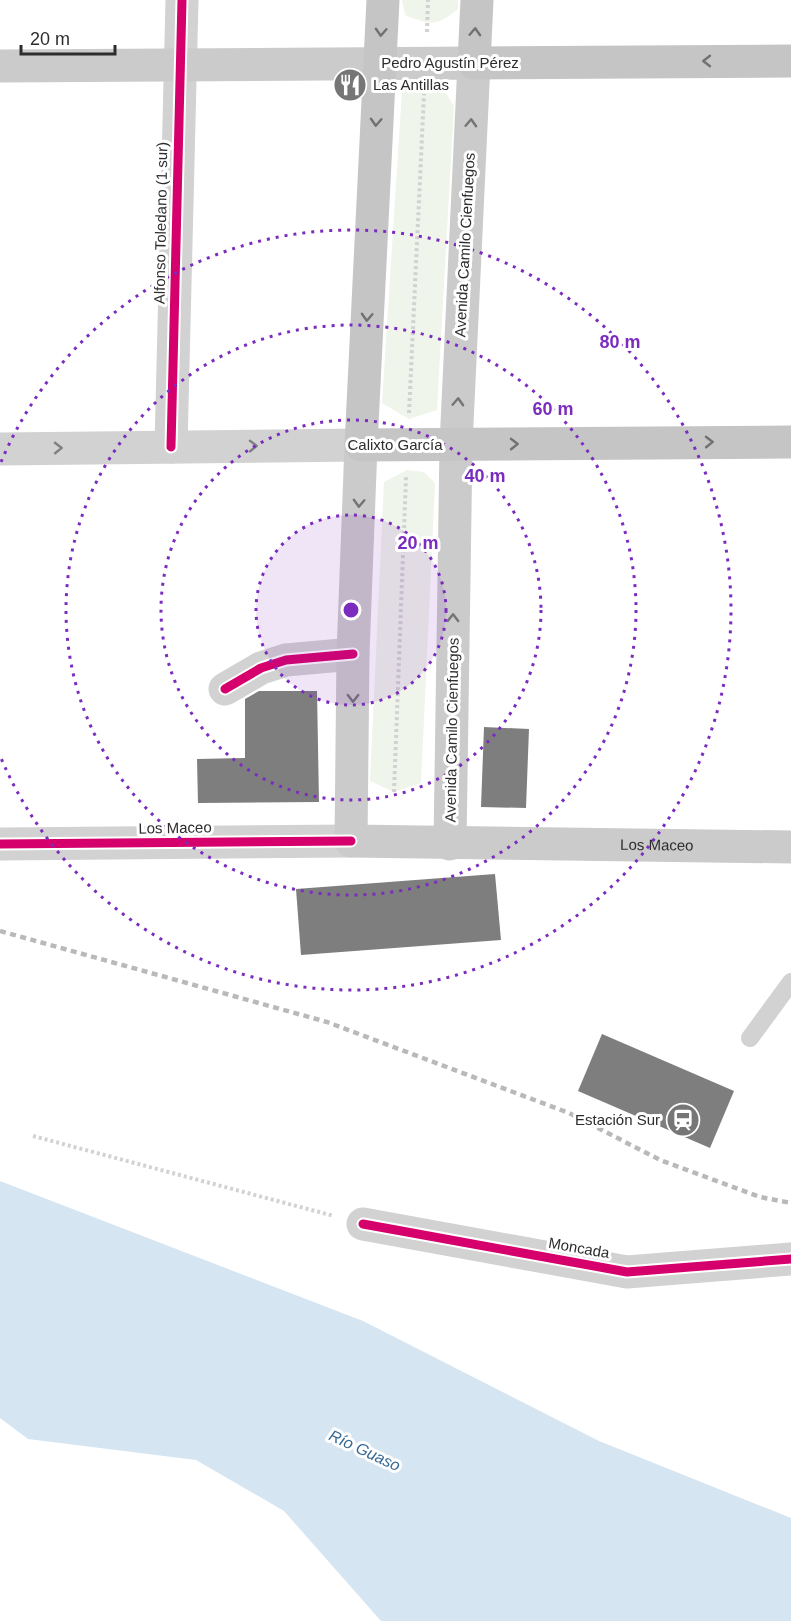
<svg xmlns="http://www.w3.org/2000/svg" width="791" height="1621" viewBox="0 0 791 1621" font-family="Arial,sans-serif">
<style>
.green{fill:#eff5ea}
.water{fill:#d6e5f2}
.building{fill:#7e7e7e}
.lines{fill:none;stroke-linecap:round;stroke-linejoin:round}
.path{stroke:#d2d2d2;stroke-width:4;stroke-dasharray:3 3;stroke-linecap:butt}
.lane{stroke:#d2d2d2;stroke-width:18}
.street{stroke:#d2d2d2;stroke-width:33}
.secondary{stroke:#cbcbcb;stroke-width:33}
.primary{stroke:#c5c5c5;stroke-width:33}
.rail{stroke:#b9b9b9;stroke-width:4.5;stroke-dasharray:6 4.5;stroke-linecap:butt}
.cycleway-casing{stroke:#fff;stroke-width:13}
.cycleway{stroke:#d6006c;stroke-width:9}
.oneway{stroke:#717171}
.oneway2{stroke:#747474}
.oneway3{stroke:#808080}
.ring{fill:none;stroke:#7b2cbf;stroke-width:3;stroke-dasharray:3 6}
.labels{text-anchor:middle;stroke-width:6;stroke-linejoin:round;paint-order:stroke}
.street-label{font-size:15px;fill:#2d2d2d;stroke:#fff}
.poi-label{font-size:15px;fill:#2d2d2d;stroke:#fff;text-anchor:start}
.water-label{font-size:16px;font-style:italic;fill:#366994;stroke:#fff}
.centre{fill:#7b2cbf;stroke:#fff;stroke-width:3}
.ring-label{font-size:18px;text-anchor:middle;font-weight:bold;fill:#7b2cbf;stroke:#fff;stroke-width:6;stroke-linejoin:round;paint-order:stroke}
</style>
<rect width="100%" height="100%" fill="#fff"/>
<g class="green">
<path d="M402 0H458V9C436 27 431 25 405 15Z"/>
<path d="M425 86 444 90 454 106 437 410 409 419 382 403 402 91Z"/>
<path d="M407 470 424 472 435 483 421 783 394 792 370 781 384 482Z"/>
</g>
<path class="water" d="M0 1181 363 1321 599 1441 791 1518V1621H381L284 1511 196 1460 28 1439 0 1418Z"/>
<g class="building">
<path d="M259 691H317L319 802 198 803 197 759 245 758V699Z"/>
<path d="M484 727 529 729 526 808 481 807Z"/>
<path d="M495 874 501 940 301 955 296 889Z"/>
<path d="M602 1034 734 1091 710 1148 578 1091Z"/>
</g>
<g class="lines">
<g class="path">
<path d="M427 32 428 0"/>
<path d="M409 413 424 94"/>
<path d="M394 792 406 477"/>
<path d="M33 1136 334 1216"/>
</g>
<path class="lane" d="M750 1038 791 982"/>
<g class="street">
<path d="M171 447 182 0"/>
<path d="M0 449 361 445"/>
<path d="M225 689 261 668 286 660 353 654"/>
<path d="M0 844 351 841"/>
<path d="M363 1224 627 1272 791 1259"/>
</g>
<g class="secondary">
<path d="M0 66 474 63 456 445 450 844"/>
<path id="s1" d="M361 445 353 654 351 841 791 847"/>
</g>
<g class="primary">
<path d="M383 0 361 445 791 442"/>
<path d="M477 0 474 63 791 61"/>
</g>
<path class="rail" d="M0 931 327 1022 569 1113 660 1160 760 1197 791 1203"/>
<defs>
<g id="cycleway">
<path d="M171 447 182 0"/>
<path d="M225 689 261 668 286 660 353 654"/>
<path d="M0 844 351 841"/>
<path d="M363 1224 627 1272 791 1259"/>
</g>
</defs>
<use href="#cycleway" class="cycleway-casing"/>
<use href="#cycleway" class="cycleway"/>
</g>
<defs><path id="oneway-chevron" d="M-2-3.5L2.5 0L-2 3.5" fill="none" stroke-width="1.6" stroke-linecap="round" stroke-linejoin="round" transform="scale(1.5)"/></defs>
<g class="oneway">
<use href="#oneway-chevron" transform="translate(381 32) rotate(93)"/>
<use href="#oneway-chevron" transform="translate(475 32) rotate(-87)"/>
<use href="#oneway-chevron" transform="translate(707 61) rotate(180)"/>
<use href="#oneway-chevron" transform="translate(376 122) rotate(93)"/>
<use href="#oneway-chevron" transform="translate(367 317) rotate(93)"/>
<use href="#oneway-chevron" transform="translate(709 442) rotate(-1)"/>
<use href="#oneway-chevron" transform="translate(514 444) rotate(-1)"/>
</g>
<g class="oneway2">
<use href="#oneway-chevron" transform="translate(471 123) rotate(-87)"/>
<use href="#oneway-chevron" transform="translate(458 402) rotate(-87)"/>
<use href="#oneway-chevron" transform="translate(359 503) rotate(92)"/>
<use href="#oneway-chevron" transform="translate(453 618) rotate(-89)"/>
<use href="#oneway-chevron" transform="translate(353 698) rotate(91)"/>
</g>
<g class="oneway3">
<use href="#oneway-chevron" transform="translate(253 446) rotate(-1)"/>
<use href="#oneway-chevron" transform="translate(58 448) rotate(-1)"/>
</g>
<circle cx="351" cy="610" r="95" fill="#7b2cbf" fill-opacity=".12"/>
<g class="ring">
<circle cx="351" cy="610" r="95"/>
<circle cx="351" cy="610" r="190"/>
<circle cx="351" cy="610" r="285"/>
<path d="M1 462A380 380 0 1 1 1 758"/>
</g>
<defs>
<symbol id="restaurant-disc" viewBox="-11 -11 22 22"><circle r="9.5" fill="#767676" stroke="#fff"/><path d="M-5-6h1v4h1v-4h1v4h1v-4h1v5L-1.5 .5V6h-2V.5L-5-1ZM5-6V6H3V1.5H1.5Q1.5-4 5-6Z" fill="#fff"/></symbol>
<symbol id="station-disc" viewBox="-11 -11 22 22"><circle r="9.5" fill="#767676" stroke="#fff"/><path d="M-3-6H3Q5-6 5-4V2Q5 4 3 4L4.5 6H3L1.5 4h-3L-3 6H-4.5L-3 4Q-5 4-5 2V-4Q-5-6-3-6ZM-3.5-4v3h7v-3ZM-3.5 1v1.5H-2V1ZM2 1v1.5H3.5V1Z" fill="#fff"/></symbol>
</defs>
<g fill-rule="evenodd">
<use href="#restaurant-disc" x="331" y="66" width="38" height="38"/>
<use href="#station-disc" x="664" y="1101" width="38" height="38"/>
</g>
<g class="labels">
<g class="street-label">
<text x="450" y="68">Pedro Agustín Pérez</text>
<text transform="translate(161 223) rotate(-89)" y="5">Alfonso Toledano (1 sur)</text>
<text transform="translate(465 245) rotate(-87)" y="5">Avenida Camilo Cienfuegos</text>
<text x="395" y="450">Calixto García</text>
<text transform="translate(452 730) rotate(-89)" y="5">Avenida Camilo Cienfuegos</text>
<text transform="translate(175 828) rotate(-1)" y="5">Los Maceo</text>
<text dy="5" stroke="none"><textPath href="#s1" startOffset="702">Los Maceo</textPath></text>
<text transform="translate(579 1248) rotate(10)" y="5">Moncada</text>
</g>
<g class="poi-label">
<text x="373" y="90">Las Antillas</text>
<text x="660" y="1125" text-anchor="end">Estación Sur</text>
</g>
<g class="water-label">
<text transform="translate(365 1450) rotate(25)" y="6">Río Guaso</text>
</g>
</g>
<circle cx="351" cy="610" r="9" class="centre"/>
<g class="ring-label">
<text x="620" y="348">80 m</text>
<text x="553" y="415">60 m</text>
<text x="485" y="482">40 m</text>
<text x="418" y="549">20 m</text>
</g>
<path d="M21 45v9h94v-9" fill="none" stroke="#2d2d2d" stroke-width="3"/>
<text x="30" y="45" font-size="18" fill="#2d2d2d" stroke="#ffffff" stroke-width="4.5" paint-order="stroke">20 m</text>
</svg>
